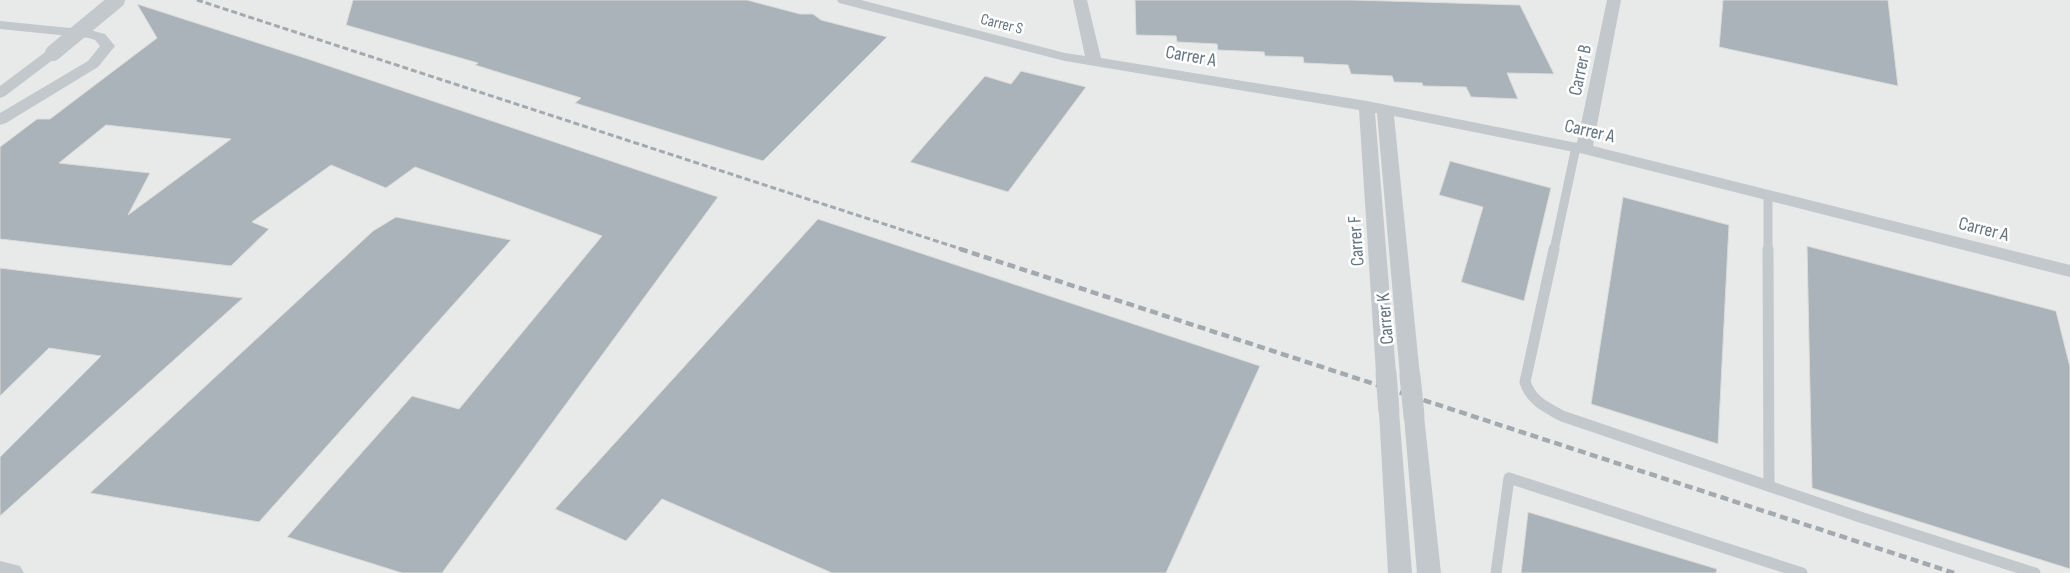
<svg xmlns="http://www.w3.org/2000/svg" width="2070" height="573" viewBox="0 0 2070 573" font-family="'Sofia Sans Condensed',sans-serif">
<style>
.built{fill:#e8e9e9}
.building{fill:#aab3b9;stroke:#dcdcda;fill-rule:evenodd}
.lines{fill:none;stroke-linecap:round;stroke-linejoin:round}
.service-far1{stroke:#c3c8cc;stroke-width:9}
.service{stroke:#c3c8cc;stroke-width:11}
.minor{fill:#c3c8cc;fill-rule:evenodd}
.rail-far1{stroke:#a2aab0;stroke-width:3;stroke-dasharray:6 3;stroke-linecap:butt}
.rail{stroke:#a2aab0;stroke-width:4.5;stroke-dasharray:8 4.5;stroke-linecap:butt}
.minor-bridge-far1{stroke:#c3c8cc;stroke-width:16}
.minor-bridge{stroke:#c3c8cc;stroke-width:21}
.labels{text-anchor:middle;stroke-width:5;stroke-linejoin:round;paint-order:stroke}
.far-street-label{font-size:16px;fill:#657683;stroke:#fff}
.street-label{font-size:19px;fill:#657683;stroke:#fff}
</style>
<rect width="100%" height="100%" fill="#fafaf8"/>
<rect class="built" x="0" y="0" width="2070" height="573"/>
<g class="building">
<path d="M353 0H747L800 14H813L821 20 887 37 763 161 575 103 581 98 475 65 478 63 346 25Z"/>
<path d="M1135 0H1354L1520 5 1554 74 1507 73 1518 99 1471 97 1466 87 1423 86 1422 83 1394 82 1392 76 1351 74 1348 65 1304 63 1303 57 1265 56 1264 52 1218 50 1217 44 1177 42 1176 36 1136 35Z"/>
<path d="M1723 0H1888L1898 86 1719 47Z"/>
<path d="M137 4 308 59 718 197 442 573H402L287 537 412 396 459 409 602 236 415 167 386 188 331 165 252 222 269 229 231 266 0 239V147L37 119H50L157 38ZM106 125 231 139 128 215 150 173 59 163Z"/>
<path d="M1021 71 1086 87 1008 192 910 162 985 76 1011 84Z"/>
<path d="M1450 161 1551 188 1524 301 1461 282 1483 207 1439 195Z"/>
<path d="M1623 197 1729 225 1718 444 1591 404Z"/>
<path d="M396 217 511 240 259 522 90 493 373 231Z"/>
<path d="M818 219 1260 366 1166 573H832L662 499 626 541 555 509Z"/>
<path d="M1807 246 2056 311 2070 367V569L1812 488Z"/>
<path d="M0 268 243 298 0 516V457L101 356 49 348 0 396Z"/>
<path d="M1528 512 1717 569 1716 573H1521Z"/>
</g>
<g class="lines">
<g class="service-far1">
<path d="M1768 195V250"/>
<path d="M1554 250 1576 147"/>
</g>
<g class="service">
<path d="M1554 249 1525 382C1531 401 1546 407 1562 416L1860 517 2035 573"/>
<path d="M1768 249 1769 486"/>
<path d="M1496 573 1509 478 1802 573"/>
</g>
<g class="minor">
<path d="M837 0H861L1065 53 1085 56 1073 0H1087L1101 58 1367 101 1577 143 1607 0H1621L1593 146 2070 265V277L1584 154 1394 116 1420 376 1417 381 1410 384 1403 381 1400 376 1377 113H1375L1396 373 1393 378 1386 381 1379 378 1376 373 1359 110 1065 61 839 3Z"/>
<path d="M0 21 90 30 105 34 115 46 98 67 6 123 0 125V113L88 61 100 46 95 40 89 38 0 29Z"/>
<path d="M53 49 58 50 60 53 58 56 5 96 0 98V86L48 50Z"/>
<path d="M1389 404 1396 406 1399 412 1412 573H1388L1379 412 1382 406Z"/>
<path d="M1414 408 1421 410 1424 416 1441 573H1417L1404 416 1407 410Z"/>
<path d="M0 561 20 566 24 573H0Z"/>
</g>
<path class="rail-far1" d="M197 0 964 250"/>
<path class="rail" d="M960 249 1954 573"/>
<path class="minor-bridge-far1" d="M53 53 117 0"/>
<g class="minor-bridge">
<path d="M1386 373 1389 412"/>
<path d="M1410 376 1414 416"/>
</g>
</g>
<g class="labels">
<g class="far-street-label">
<text transform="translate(1002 23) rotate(14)" y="6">Carrer S</text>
</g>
<g class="street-label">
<text transform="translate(1191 55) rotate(10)" y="7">Carrer A</text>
<text transform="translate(1579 70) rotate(-78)" y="7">Carrer B</text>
<text transform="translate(1590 130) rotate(13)" y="7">Carrer A</text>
<text transform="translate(1984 228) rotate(14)" y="7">Carrer A</text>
<text transform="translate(1355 241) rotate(-94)" y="7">Carrer F</text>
<text transform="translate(1384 319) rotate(-95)" y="7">Carrer K</text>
</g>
</g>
</svg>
